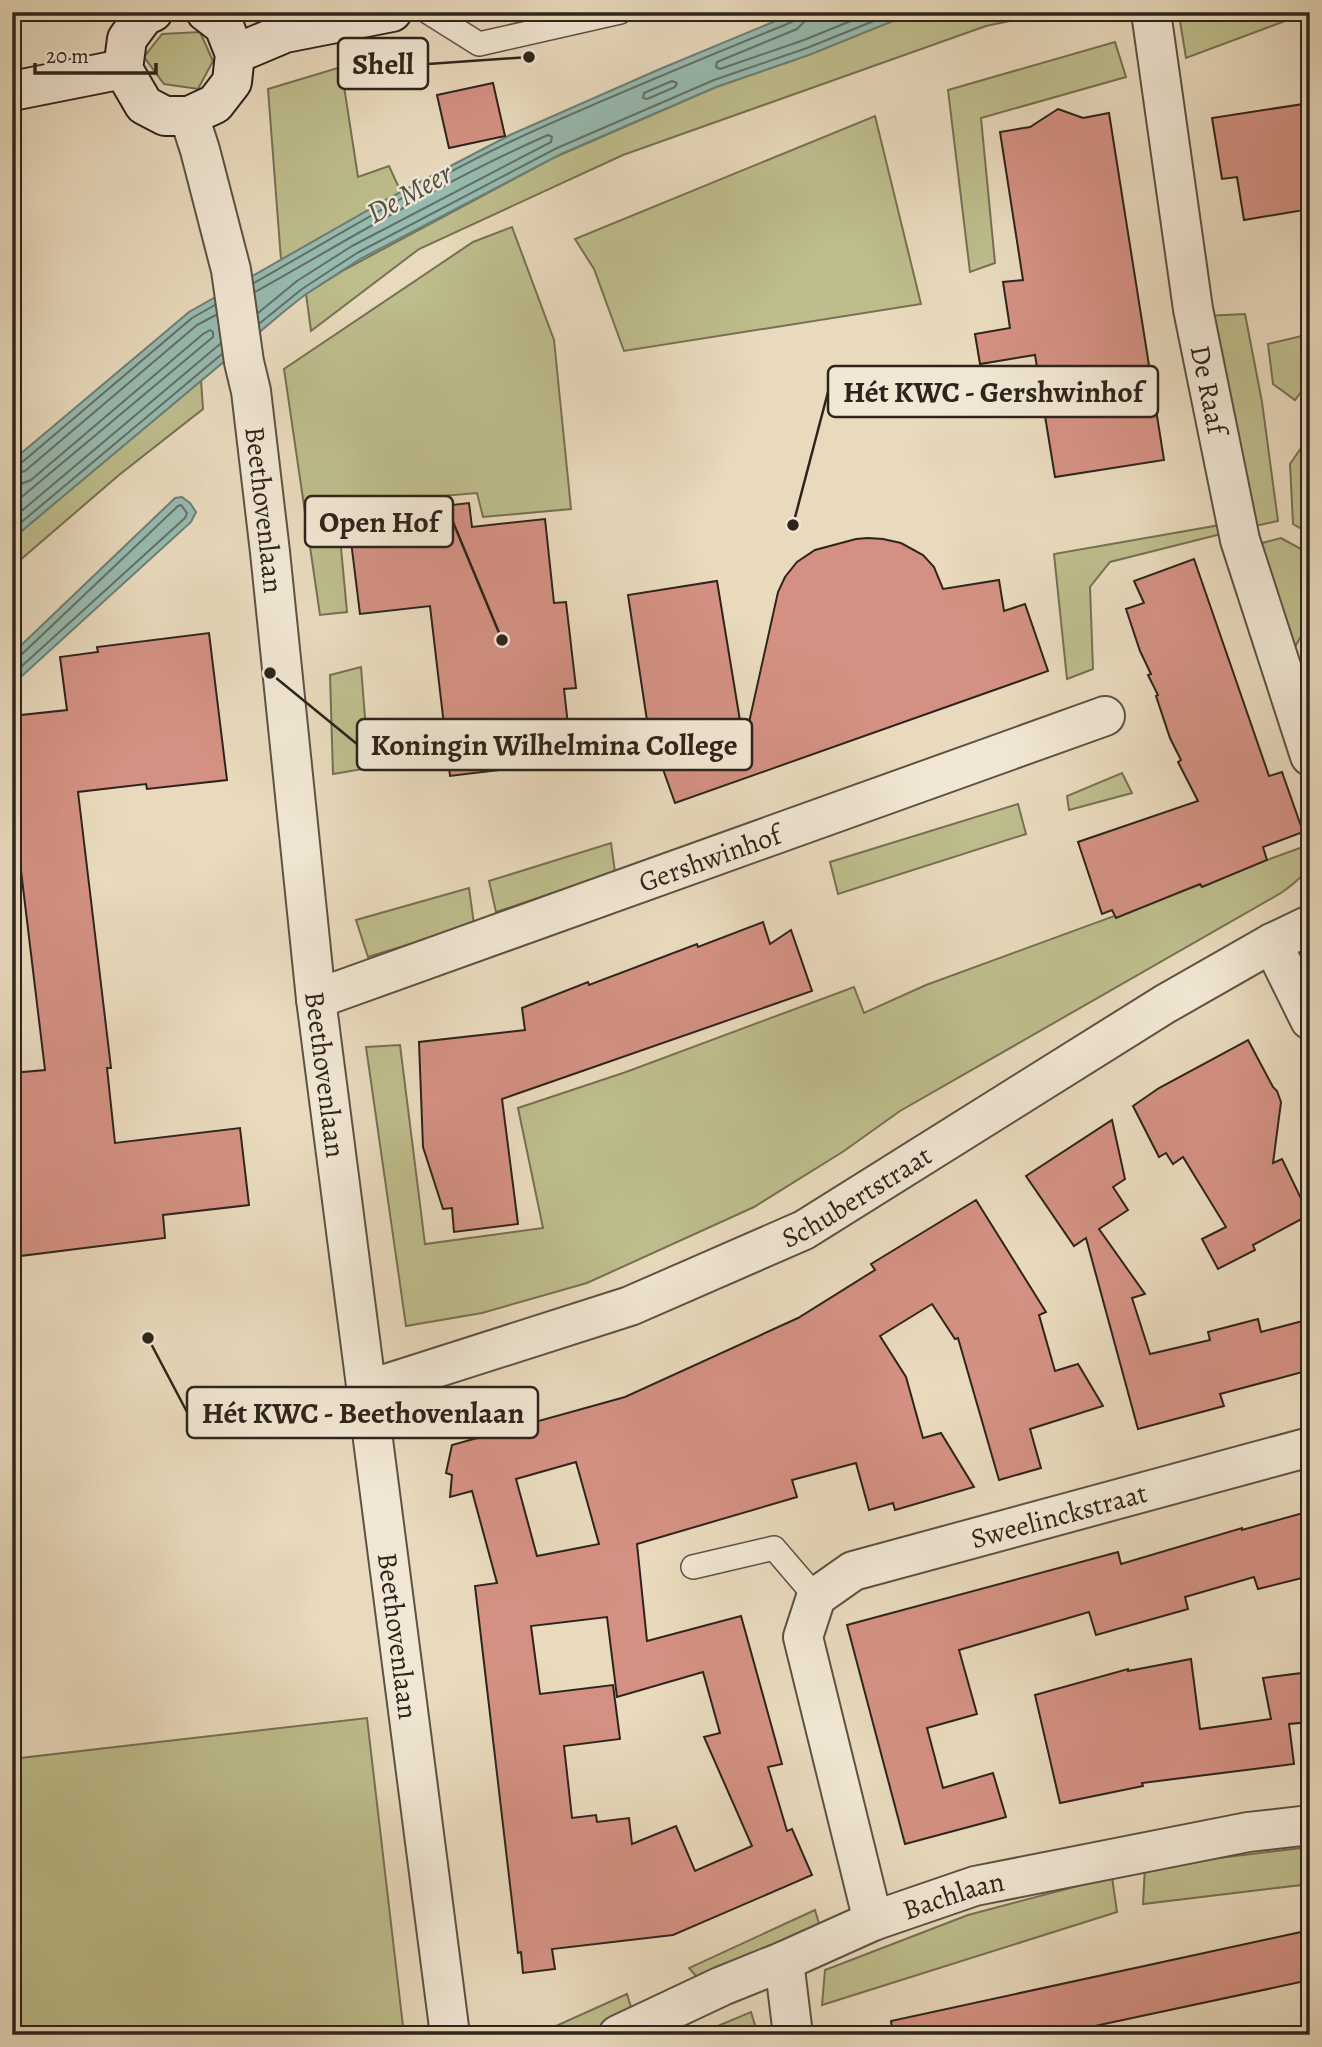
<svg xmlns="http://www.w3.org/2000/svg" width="1322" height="2047" viewBox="0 0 1322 2047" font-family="Alegreya,serif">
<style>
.green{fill:#bebd8c;stroke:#767054;stroke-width:2}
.water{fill:#97bbb1;stroke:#6d7f75;stroke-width:2}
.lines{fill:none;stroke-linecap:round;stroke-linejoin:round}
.shore{stroke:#627066;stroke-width:2}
.building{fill:#d49183;stroke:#2e241c;stroke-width:2;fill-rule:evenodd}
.lane-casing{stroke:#5d5244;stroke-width:26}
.street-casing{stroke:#5d5244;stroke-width:42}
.secondary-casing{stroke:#2e241c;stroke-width:42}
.lane{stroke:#f1e7d4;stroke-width:23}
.street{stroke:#f1e7d4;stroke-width:38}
.secondary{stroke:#f1e7d4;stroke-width:38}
.labels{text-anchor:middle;stroke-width:5;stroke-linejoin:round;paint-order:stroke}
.street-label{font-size:28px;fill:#2e241c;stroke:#f1e7d4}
.water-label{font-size:30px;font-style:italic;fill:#4e5149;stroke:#f1e7d4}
.leader{fill:none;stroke:#2e241c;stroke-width:2.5}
.callout-dot{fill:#2e241c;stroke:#f1e7d4;stroke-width:2.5}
.callout{fill:#f1e7d4;stroke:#2e241c;stroke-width:2.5}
.callout-label{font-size:30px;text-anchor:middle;font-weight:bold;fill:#2e241c}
</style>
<rect width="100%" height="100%" fill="#e9dabd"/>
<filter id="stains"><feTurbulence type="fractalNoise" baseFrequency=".00286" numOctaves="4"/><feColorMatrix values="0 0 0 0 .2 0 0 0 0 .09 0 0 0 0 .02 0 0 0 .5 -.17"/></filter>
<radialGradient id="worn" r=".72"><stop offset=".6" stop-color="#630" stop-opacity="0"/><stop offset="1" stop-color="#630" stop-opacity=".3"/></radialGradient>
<g class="green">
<path d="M915 12H1053L986 26 623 155 419 249 311 331 306 294 344 270 553 158 716 87 791 61Z"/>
<path d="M1200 12H1309L1186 58 1179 15Z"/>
<path d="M200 32 213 61 198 89 164 84 144 57 162 34Z"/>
<path d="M1115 42 1126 77 981 118 995 263 970 272 948 90Z"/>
<path d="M341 67 358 177 389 166 401 192 281 260 268 89Z"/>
<path d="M875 116 921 304 624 351 594 269 575 239Z"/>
<path d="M512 227 554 340 571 509 483 517 477 493 337 505 347 612 320 615 284 369 473 242Z"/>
<path d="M1245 314 1262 402 1278 521 1246 528 1204 316Z"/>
<path d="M1310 334V380L1295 400 1273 384 1268 344Z"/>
<path d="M201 380 203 409 119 475 12 567V539Z"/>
<path d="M1310 435V534L1293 524 1290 464Z"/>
<path d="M1226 524 1229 532 1110 562 1090 587 1093 669 1067 679 1054 554Z"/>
<path d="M1281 538 1310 554V621L1289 657 1251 546Z"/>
<path d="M361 667 369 768 333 774 330 675Z"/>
<path d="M1122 773 1132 793 1069 810 1067 796Z"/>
<path d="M1018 804 1026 834 838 894 830 862Z"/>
<path d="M611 843 615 872 496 912 489 881Z"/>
<path d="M1308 845C1316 868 1298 881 1281 893L900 1111 844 1151 754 1207 587 1283 482 1313 406 1326 366 1047 400 1045 425 1244 543 1228 518 1108 626 1072 854 987 864 1013 926 985Z"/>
<path d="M469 888 474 924 368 957 356 920Z"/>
<path d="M367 1718 404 2035H12V1759Z"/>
<path d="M1310 1847V1884L1143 1904 1145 1867Z"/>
<path d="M1112 1877 1117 1912 822 2005 825 1970 968 1915Z"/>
<path d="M815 1910 820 1927 702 1983 689 1968Z"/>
<path d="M627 1994 633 2014 580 2035H536Z"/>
<path d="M751 2012 758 2035H696Z"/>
</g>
<g class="water">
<path d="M797 12H915L809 55 716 87 561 154 360 259 306 294 287 309 12 539V461L189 312 393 196 510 135 660 69Z"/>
<path d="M182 497 190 503 196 512 191 522 12 685V654L175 498Z"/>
</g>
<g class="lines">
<g class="shore">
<path d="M806 12 804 22 797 29 717 62 716 67 720 69 804 40 873 12"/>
<path d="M672 81 677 83 675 87 647 99 643 98 644 93Z"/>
<path d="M254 283C340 234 425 182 514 140 605 98 699 60 792 22L796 18 797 12"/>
<path d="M255 292C351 238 447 179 548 135L552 137 551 142 352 246 297 281 258 313"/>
<path d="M260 323 302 289 357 253 557 148 714 80 807 48 896 12"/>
<path d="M12 466 20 464 192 318 215 305"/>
<path d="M12 475 25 471 197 325 216 315"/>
<path d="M12 485 21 484 31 480 203 334 210 330 213 332V337L12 505"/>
<path d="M12 519 220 344"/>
<path d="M12 530 222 354"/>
<path d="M12 658 20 656 178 506 181 505 187 513 185 518 12 675"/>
</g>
</g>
<g class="building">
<path d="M493 83 505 136 449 148 437 95Z"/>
<path d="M1310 103V209L1244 220 1237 177 1222 179 1212 118Z"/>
<path d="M1058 109 1083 118 1109 113 1164 460 1055 477 1035 355 980 364 975 334 1010 328 1003 282 1023 280 1000 132 1030 127Z"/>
<path d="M469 503 472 527 545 519 554 603 566 602 576 688 564 689 572 761 450 776 430 606 360 614 348 517Z"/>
<path d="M868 538 883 539 901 543 923 555 934 567 943 589 999 580 1004 611 1025 604 1048 671 675 803 648 727 628 595 717 581 744 745 778 592 785 577 797 562 815 550 856 539Z"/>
<path d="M1194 559 1269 776 1282 772 1303 832 1263 847 1267 860 1202 887 1200 884 1116 918 1112 910 1102 914 1078 842 1198 801 1178 762 1181 760 1170 738 1156 696 1158 695 1148 675 1151 674 1140 651 1126 609 1144 603 1134 581Z"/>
<path d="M209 633 227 780 147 789 146 784 78 792 111 1068H107L115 1143 240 1128 249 1205 163 1215 165 1238 12 1257V1073L45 1070 12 796V716L67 710 60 657 98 652 97 647Z"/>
<path d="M763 922 770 944 791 930 812 991 502 1099 518 1224 454 1232 452 1208 443 1209 423 1147 419 1042 525 1030 522 1008 588 982 589 985 697 944 698 947Z"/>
<path d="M1248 1040 1273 1087 1277 1091 1281 1102 1273 1163 1282 1159 1309 1215 1253 1245 1255 1250 1218 1269 1202 1239 1226 1227 1183 1157 1173 1164 1166 1153 1159 1157 1133 1106 1159 1088Z"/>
<path d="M1112 1120 1125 1179 1113 1187 1128 1210 1099 1229 1145 1294 1132 1298 1150 1354 1210 1340 1208 1332 1258 1319 1261 1332 1310 1319V1370L1220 1394 1224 1406 1138 1429 1086 1238 1074 1246 1026 1176Z"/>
<path d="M976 1200 1046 1312 1039 1315 1055 1371 1078 1364 1103 1406 1030 1429 1041 1468 999 1480 958 1338 955 1339 932 1304 880 1336 906 1377 923 1438 941 1433 974 1487 895 1510 893 1503 869 1510 856 1463 792 1480 797 1497 637 1544 647 1641 741 1616 782 1764 768 1767 787 1831 792 1829 812 1875 673 1935 552 1949 555 1969 523 1973 521 1952 518 1953 475 1586 497 1583 472 1491 450 1497 452 1475 446 1473 452 1445 625 1397 798 1318 875 1270 871 1264ZM576 1462 599 1544 537 1556 516 1479ZM607 1617 617 1697 703 1672 720 1733 704 1737 752 1846 695 1871 676 1826 632 1844 629 1818 597 1822 596 1815 572 1818 564 1746 620 1739 613 1685 540 1694 531 1626Z"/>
<path d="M1310 1511V1576L1258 1589 1254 1577 1185 1597 1188 1609 1096 1635 1089 1612 959 1650 977 1714 927 1728 943 1788 993 1773 1006 1817 905 1844 847 1625 1118 1552 1121 1564 1242 1528V1530Z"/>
<path d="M1191 1659 1200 1729 1271 1719 1263 1678 1310 1672V1722L1289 1724 1294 1764 1142 1783 1143 1786 1060 1803 1035 1695 1128 1669V1671Z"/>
<path d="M1310 1930V1980L1076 2030 1077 2035H893L891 2021Z"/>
</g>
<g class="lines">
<defs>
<g id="lane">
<path d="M428 12 479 44 620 12"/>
<path d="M693 1567 774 1548 816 1597"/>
</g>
<g id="street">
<path id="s1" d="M1151 12 1193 309 1240 540 1310 756"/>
<path id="s2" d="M189 116 200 150 231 270 244 362 251 391 270 552 316 999 450 2035"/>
<path d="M1272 943 1310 1020"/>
<path id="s3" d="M316 999 1105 716"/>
<path id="s4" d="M367 1390 630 1306 804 1230 1165 1004 1272 943 1310 925"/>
<path id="s5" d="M873 1921 803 1637 816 1597 853 1571 1310 1447"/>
<path d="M784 1961 793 2035"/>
<path id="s6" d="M618 2035 722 1986 784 1961 873 1921 975 1886 1248 1832 1310 1825"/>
</g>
<g id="secondary">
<path d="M153 12 144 16 127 39 123 69 144 105 165 116H189L215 104 232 82 235 54 224 26 206 12"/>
<path d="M235 54 285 33 392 12"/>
<path d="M12 91 123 69"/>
</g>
</defs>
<use href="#lane" class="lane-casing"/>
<use href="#street" class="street-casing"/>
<use href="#secondary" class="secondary-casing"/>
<use href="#lane" class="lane"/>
<use href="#street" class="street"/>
<use href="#secondary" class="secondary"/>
</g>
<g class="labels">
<g class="street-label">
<text dy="10" stroke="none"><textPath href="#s1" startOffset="382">De Raaf</textPath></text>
<text dy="10" stroke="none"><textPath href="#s2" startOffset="402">Beethovenlaan</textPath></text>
<text dy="10" stroke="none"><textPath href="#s3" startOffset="418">Gershwinhof</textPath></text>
<text dy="10" stroke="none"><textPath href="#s2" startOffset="970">Beethovenlaan</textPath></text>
<text dy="10" stroke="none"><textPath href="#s4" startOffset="528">Schubertstraat</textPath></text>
<text dy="10" stroke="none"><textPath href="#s5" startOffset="593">Sweelinckstraat</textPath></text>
<text dy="10" stroke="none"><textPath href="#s2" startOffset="1536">Beethovenlaan</textPath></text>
<text dy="10" stroke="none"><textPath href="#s6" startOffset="364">Bachlaan</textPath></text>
</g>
<g class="water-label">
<text transform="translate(409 193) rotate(-29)" y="10">De Meer</text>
</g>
</g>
<path class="leader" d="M529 57L428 64M793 525L828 392M502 640L453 522M270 673L357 744M148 1338L187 1412"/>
<g class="callout-dot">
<circle cx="529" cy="57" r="7"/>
<circle cx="793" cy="525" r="7"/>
<circle cx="502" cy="640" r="7"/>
<circle cx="270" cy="673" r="7"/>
<circle cx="148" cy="1338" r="7"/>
</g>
<g class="callout">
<rect x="338" y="38" width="90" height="51" rx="7"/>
<rect x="828" y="366" width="330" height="51" rx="7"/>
<rect x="305" y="496" width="148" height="51" rx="7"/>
<rect x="357" y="719" width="395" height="51" rx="7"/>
<rect x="187" y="1387" width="351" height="51" rx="7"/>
</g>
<g class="callout-label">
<text x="383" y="74">Shell</text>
<text x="993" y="402">Hét KWC - Gershwinhof</text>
<text x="379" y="532">Open Hof</text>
<text x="554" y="755">Koningin Wilhelmina College</text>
<text x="363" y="1423">Hét KWC - Beethovenlaan</text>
</g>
<rect width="1322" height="2047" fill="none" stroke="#e9dabd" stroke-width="42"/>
<rect x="14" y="14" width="1294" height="2019" fill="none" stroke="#2e241c" stroke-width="3.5"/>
<rect x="21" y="21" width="1280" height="2005" fill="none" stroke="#2e241c" stroke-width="2"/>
<path d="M35 63v10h121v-10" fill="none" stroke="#2e241c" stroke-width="3.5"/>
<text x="46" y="63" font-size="21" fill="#2e241c" stroke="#f1e7d4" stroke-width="5" paint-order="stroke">20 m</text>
<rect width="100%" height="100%" filter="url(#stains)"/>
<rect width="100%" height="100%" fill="url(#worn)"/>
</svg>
